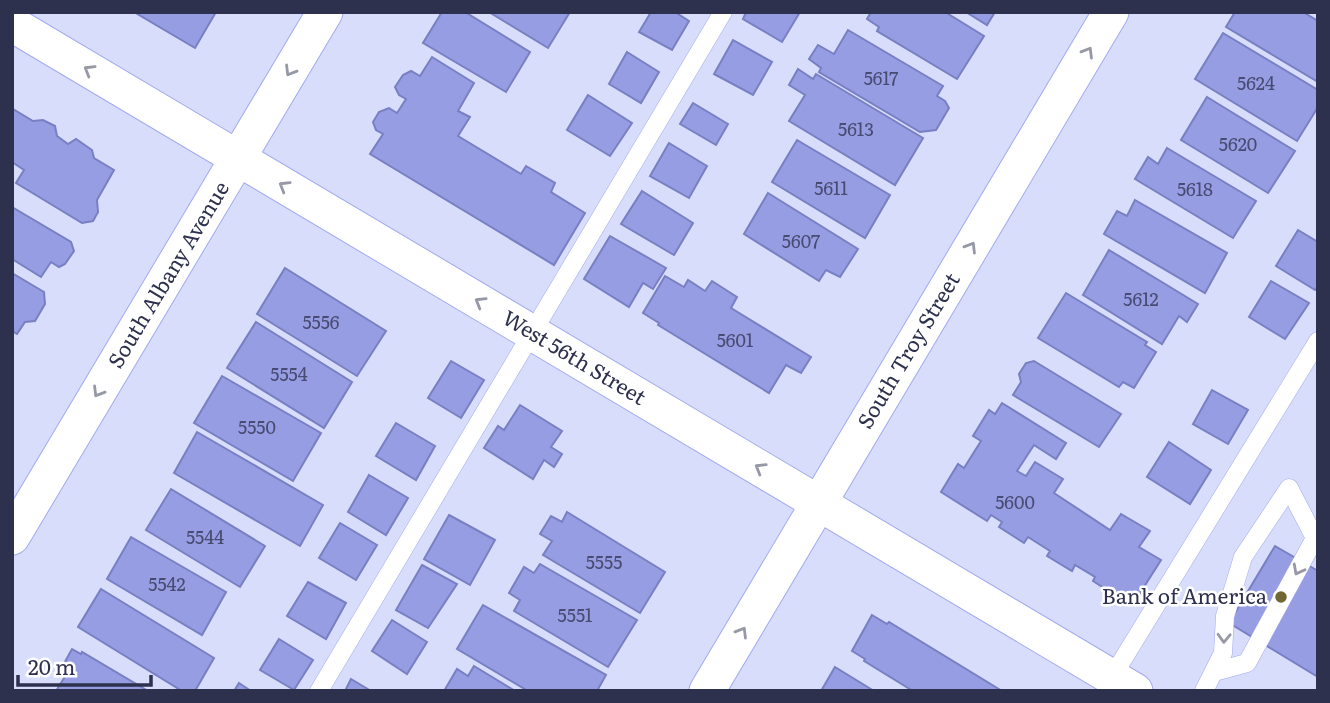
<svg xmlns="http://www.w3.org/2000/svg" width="1330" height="703" viewBox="0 0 1330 703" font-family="Literata,serif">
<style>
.building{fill:#969de3;stroke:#787fc3;stroke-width:2}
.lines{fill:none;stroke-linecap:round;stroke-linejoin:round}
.lane-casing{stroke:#a2aaf1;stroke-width:19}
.street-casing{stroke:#a2aaf1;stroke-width:37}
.lane{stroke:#fff;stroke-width:18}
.street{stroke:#fff;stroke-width:35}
.oneway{stroke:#9698a6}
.poi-dot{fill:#706733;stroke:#fff;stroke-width:2.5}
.labels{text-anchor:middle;stroke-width:5;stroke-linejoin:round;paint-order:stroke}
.number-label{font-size:18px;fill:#484c73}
.street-label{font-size:21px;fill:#2e314e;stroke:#fff}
.poi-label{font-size:21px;fill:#2e314e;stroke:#fff;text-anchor:end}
</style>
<rect width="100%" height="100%" fill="#d8ddfb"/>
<g class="building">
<path d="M134 12H216L195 48Z"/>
<path d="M442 12H465L530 52 506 92 423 43Z"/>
<path d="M489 12H570L548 48Z"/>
<path d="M651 12H675L689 21 672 50 639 32Z"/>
<path d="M746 12H800L782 42 743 19Z"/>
<path d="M871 12H945L984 36 957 79 877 31 879 27 867 19Z"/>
<path d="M966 12H995L987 25Z"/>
<path d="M1235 12H1303L1318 21V82L1226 27Z"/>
<path d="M848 30 943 86 937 96 945 101 949 108 936 130 920 132 819 72 821 68 809 59 818 45 834 54Z"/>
<path d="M1223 33 1318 90V107L1297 141 1195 79Z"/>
<path d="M733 40 772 62 753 95 714 74Z"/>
<path d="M627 52 659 72 641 103 609 84Z"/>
<path d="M432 57 474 83 458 111 470 117 458 136 521 174 526 166 555 183 551 192 585 213 554 265 370 154 383 134 376 130 373 122 379 112 389 108 397 113 406 99 399 95 395 87 403 75 411 71 420 76Z"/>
<path d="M798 69 813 79 816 74 923 138 895 185 789 121 805 95 789 85Z"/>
<path d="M588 95 632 123 610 156 567 130Z"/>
<path d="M1207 97 1295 151 1268 193 1181 140Z"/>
<path d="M12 103 13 109 33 121 43 120 55 126 57 136 68 144 76 139 92 150 94 158 114 170 97 200 98 212 93 221 82 223 16 183 24 170 12 162Z"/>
<path d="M693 103 728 124 716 145 680 124Z"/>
<path d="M797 140 890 195 865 238 772 182Z"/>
<path d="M669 143 707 166 689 198 650 176Z"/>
<path d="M1167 148 1256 201 1233 238 1135 179 1148 157 1158 164Z"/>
<path d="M642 191 693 223 674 255 621 224Z"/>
<path d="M768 193 858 249 840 277 826 270 819 281 744 234Z"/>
<path d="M1135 200 1227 253 1205 293 1104 234 1117 211 1127 216Z"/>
<path d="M12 207 71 242 74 251 65 264 59 267 51 262 41 277 12 259Z"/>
<path d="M1298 230 1318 242V286L1315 290 1276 266Z"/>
<path d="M610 236 666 268 653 289 643 283 629 307 584 279Z"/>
<path d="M1109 250 1198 304 1187 322 1179 316 1162 344 1083 295Z"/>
<path d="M285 268 386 331 357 376 257 314Z"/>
<path d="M12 273 44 292 45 304 35 321 25 322 17 334 12 331Z"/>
<path d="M665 276 684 287 688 280 705 291 712 281 737 297 731 308 811 357 801 373 786 365 769 393 658 325 659 323 643 313Z"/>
<path d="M1271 281 1309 303 1285 339 1249 317Z"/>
<path d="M1066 293 1147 342 1145 345 1156 352 1134 388 1123 382 1119 387 1038 338Z"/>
<path d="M256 322 352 382 324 428 227 368Z"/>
<path d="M451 361 484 380 461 418 428 398Z"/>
<path d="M1034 361 1121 414 1099 447 1013 395 1021 382 1019 374 1026 363Z"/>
<path d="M222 376 321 433 293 481 194 423Z"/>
<path d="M1212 390 1248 410 1228 444 1193 424Z"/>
<path d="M1002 403 1066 443 1056 459 1034 445 1017 471 1026 476 1035 462 1063 479 1054 493 1110 530 1121 514 1150 531 1139 547 1161 560 1135 601 1120 591 1116 596 1093 581 1095 577 1075 565 1072 571 1047 556 1050 551 1028 537 1024 543 999 527 1002 522 991 515 987 521 941 492 958 464 964 468 981 441 973 436 989 410 995 414Z"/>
<path d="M520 405 562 431 551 447 562 454 554 467 544 460 533 479 484 448 498 426 504 430Z"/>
<path d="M396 423 435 446 416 480 376 456Z"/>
<path d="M197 432 323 505 300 546 174 473Z"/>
<path d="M1169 442 1211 470 1190 504 1147 477Z"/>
<path d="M369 475 408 498 386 535 348 512Z"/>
<path d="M171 489 265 546 240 587 146 530Z"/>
<path d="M567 512 665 572 640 613 543 555 552 541 540 534 551 516 562 522Z"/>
<path d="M449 515 495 540 470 585 424 559Z"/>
<path d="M340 523 377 545 356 580 319 558Z"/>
<path d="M131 537 226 592 202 635 107 579Z"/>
<path d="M1275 546 1318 571V677L1229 623Z"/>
<path d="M540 564 637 620 608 667 514 611 520 600 509 593 524 567 534 573Z"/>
<path d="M422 565 457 584 428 628 396 610Z"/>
<path d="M308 582 346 603 326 639 287 616Z"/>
<path d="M101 589 214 658 195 691H182L78 627Z"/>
<path d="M483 605 606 675 597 691H528L457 649Z"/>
<path d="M872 615 887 624 889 622 1002 691H913L864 661 865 659 852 651Z"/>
<path d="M392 620 427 642 407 674 372 651Z"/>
<path d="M279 639 313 660 294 690 260 670Z"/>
<path d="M72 649 81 654 82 652 148 691H56L69 670 62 667Z"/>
<path d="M474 666 515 691H444L457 669 468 676Z"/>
<path d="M835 667 874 691H821Z"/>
<path d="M351 679 371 691H345Z"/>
<path d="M239 683 251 691H234Z"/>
</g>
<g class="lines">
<defs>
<g id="lane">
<path d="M1109 682 1318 341"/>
<path d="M319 691 723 12"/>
<path d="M1204 691 1223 653 1225 616 1243 557 1289 488 1315 538 1247 663 1214 672"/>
</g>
<g id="street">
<path d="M12 24 1135 691"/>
<path d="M12 537 325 12"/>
<path d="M707 691 1111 12"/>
</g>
</defs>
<use href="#lane" class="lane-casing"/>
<use href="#street" class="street-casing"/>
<use href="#lane" class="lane"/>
<use href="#street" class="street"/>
</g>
<defs><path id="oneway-chevron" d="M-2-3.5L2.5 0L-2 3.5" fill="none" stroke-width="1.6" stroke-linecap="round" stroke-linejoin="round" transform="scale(1.75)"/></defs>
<g class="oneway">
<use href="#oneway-chevron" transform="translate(1088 52) rotate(-59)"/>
<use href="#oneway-chevron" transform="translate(89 70) rotate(-149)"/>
<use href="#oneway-chevron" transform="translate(290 71) rotate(121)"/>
<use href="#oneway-chevron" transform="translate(284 186) rotate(-149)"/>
<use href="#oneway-chevron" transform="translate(971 247) rotate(-59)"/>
<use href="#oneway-chevron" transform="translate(480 302) rotate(-149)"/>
<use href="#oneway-chevron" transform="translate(98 392) rotate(121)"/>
<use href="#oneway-chevron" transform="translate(760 468) rotate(-149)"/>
<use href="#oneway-chevron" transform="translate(1298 570) rotate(118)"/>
<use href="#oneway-chevron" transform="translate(742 632) rotate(-59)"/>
<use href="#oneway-chevron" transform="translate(1224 638) rotate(92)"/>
</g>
<circle class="poi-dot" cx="1281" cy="597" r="7"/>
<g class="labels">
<g class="number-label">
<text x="881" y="85">5617</text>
<text x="1256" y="90">5624</text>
<text x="856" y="136">5613</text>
<text x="1238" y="151">5620</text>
<text x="831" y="195">5611</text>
<text x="1195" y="196">5618</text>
<text x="801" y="248">5607</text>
<text x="1141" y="306">5612</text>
<text x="321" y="329">5556</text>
<text x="735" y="347">5601</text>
<text x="289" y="381">5554</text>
<text x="257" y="434">5550</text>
<text x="1015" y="509">5600</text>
<text x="205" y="544">5544</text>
<text x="604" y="569">5555</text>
<text x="167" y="591">5542</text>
<text x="575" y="622">5551</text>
</g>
<g class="street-label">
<text transform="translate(169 275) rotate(-59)" y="7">South Albany Avenue</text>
<text transform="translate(909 351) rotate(-59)" y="7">South Troy Street</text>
<text transform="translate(574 358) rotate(31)" y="7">West 56th Street</text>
</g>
<g class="poi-label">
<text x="1267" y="604">Bank of America</text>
</g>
</g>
<rect width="1330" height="703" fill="none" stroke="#2e314e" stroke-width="28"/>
<path d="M18 675v10h133v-10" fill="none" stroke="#2e314e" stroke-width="3.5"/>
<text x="28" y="675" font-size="21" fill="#2e314e" stroke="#ffffff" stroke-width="5" paint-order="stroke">20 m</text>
</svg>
